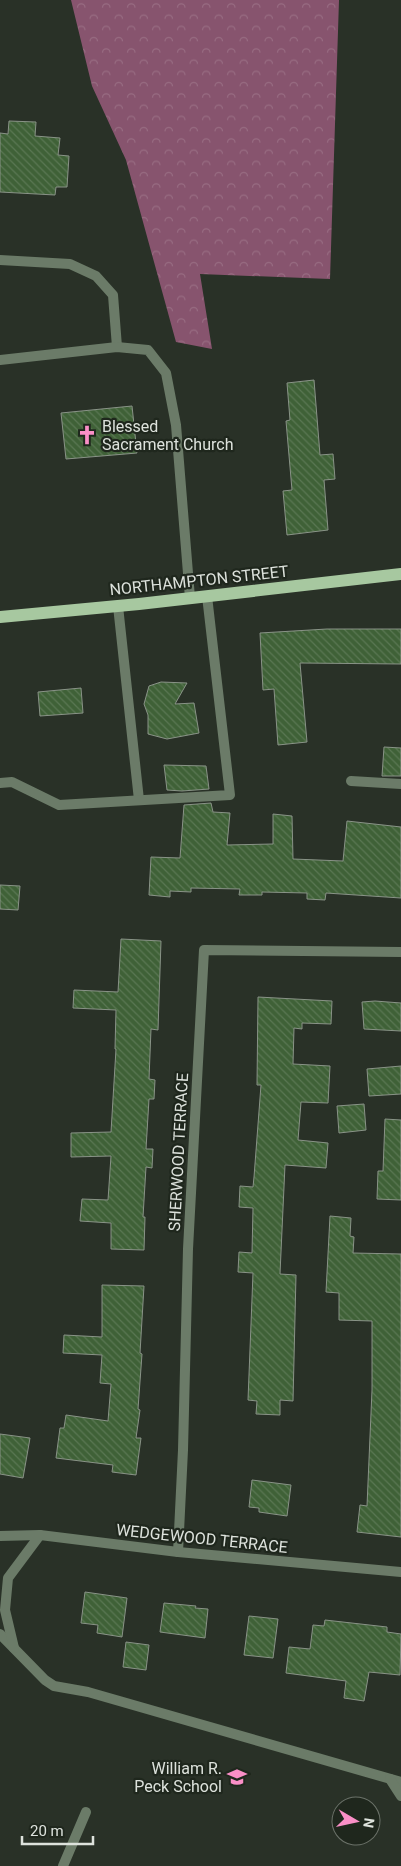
<svg xmlns="http://www.w3.org/2000/svg" width="401" height="1866" viewBox="0 0 401 1866" font-family="Roboto,sans-serif">
<style>
.forest{fill:url(#forest-crowns)}
.building{fill:url(#building-back-hatch);stroke:#899387}
.lines{fill:none;stroke-linecap:round;stroke-linejoin:round}
.lane{stroke:#6b7b68;stroke-width:10}
.street{stroke:#6b7b68;stroke-width:10}
.primary{stroke:#a7c8a0;stroke-width:12}
.labels{text-anchor:middle;stroke-width:4.5;stroke-linejoin:round;paint-order:stroke}
.poi-label{font-size:16px;fill:#dde2dc;stroke:#1f271d;text-anchor:start}
.street-label{font-size:16px;fill:#dde2dc;stroke:#1f271d}
</style>
<defs>
<pattern id="forest-crowns" width="20" height="18" patternUnits="userSpaceOnUse" patternTransform="scale(1.25)"><rect width="20" height="18" fill="#87546e"/><path d="M2 6a3 3 0 1 1 6 0M12 15a3 3 0 1 1 6 0" fill="none" stroke="#986c82"/></pattern>
<pattern id="building-back-hatch" width="6" height="6" patternUnits="userSpaceOnUse" patternTransform="scale(1.25)"><rect width="6" height="6" fill="#3f6137"/><path d="M-1 5l2 2M0 0l6 6M5-1l2 2" fill="none" stroke="#5a7753"/></pattern>
</defs>
<rect width="100%" height="100%" fill="#293127"/>
<path class="forest" d="M71 0H339L330 279 200 274 212 349 176 342 126 160 92 86Z"/>
<g class="building">
<path d="M9 121 36 122 35 136 60 138 58 155 69 156 67 187H56L55 195 0 192V133L8 134Z"/>
<path d="M314 380 320 455 333 454 335 479 324 480 328 530 287 535 283 491 292 490 286 421 290 420 287 383Z"/>
<path d="M132 406 137 453 66 459 61 413Z"/>
<path d="M327 629H401V664L300 663 307 742 278 745 274 689 263 690 260 633Z"/>
<path d="M161 682 187 683 175 704 194 703 199 733 167 739 148 734V715L144 704 149 686Z"/>
<path d="M81 688 83 713 40 716 38 692Z"/>
<path d="M384 747 401 748V776H382Z"/>
<path d="M164 765 206 766 209 789 182 791 167 790Z"/>
<path d="M211 803 213 812 230 813 227 845 273 844V814L292 816 293 859 343 861 347 821 401 827V898L326 893 325 900 307 899V893L262 892V895H239L240 889 191 888V892L170 891V897L149 895 151 857 180 858 184 805Z"/>
<path d="M0 885 20 886 18 910 0 909Z"/>
<path d="M121 939 161 941 158 1030 151 1029 149 1079 155 1080 154 1099H149L146 1149H153L152 1168 146 1167 143 1217H145L144 1250 111 1249V1223L80 1221 82 1199 108 1200 111 1156 71 1157V1133L111 1132 116 1049H115L116 1010 73 1008 74 990 118 992Z"/>
<path d="M258 997 332 1001 331 1024 302 1023V1029L294 1028 293 1064 330 1066 328 1103 301 1102 298 1140 328 1143 326 1168 285 1165 280 1274 296 1275 293 1401 280 1400V1415L256 1414 257 1401 248 1400 253 1273 238 1272 239 1252 252 1253 253 1208 239 1207 240 1186 253 1187 254 1177 261 1085H257Z"/>
<path d="M375 1001 401 1003V1031L364 1029 362 1002Z"/>
<path d="M401 1066V1094L369 1096 367 1069Z"/>
<path d="M364 1104 366 1130 339 1133 337 1106Z"/>
<path d="M385 1119 401 1120V1200L377 1199 378 1171H383Z"/>
<path d="M330 1216 351 1218 350 1236 354 1237 353 1253 401 1254V1537L357 1532 360 1505 367 1506 372 1390V1321L339 1320V1293L326 1292Z"/>
<path d="M102 1285 144 1286 140 1353 142 1354 138 1409 140 1410 136 1438H141L136 1475 112 1472 113 1465 56 1458 60 1428H64L66 1415 108 1421 111 1384 100 1383 102 1355 63 1353 64 1335 102 1337Z"/>
<path d="M0 1434 30 1438 23 1478 0 1474Z"/>
<path d="M252 1480 291 1485 287 1516 259 1512V1508L249 1507Z"/>
<path d="M85 1592 127 1598 122 1637 97 1633 98 1625 81 1623Z"/>
<path d="M164 1603 196 1606 195 1608 208 1609 205 1638 160 1632Z"/>
<path d="M249 1616 278 1619 273 1658 244 1655Z"/>
<path d="M325 1620 387 1627V1632L401 1634 400 1675 369 1672 364 1701 344 1698 346 1681 286 1673 289 1647 310 1649 313 1625 324 1626Z"/>
<path d="M126 1642 149 1645 146 1670 123 1667Z"/>
</g>
<g class="lines">
<g class="lane">
<path d="M0 260 70 264 96 276 113 295 117 347"/>
<path d="M0 360 117 347 148 350 166 373 176 425 190 598"/>
<path d="M118 606 139 800"/>
<path d="M351 781 401 784"/>
<path d="M0 783 12 782 59 805 230 795 207 596"/>
<path d="M0 1634 45 1680 54 1686 88 1692 401 1782"/>
<path d="M14 1648 5 1610 8 1578 40 1535"/>
<path d="M390 1779 401 1796"/>
</g>
<g class="street">
<path d="M0 1536 40 1535 178 1552 401 1572"/>
<path d="M178 1552 183 1450 188 1249 204 950 401 952"/>
<path d="M63 1866 86 1812"/>
</g>
<path class="primary" d="M0 617 139 604 401 574"/>
</g>
<defs>
<symbol id="church-bare" viewBox="-9 -9 18 18"><path d="M-1.2-6h2.4v3.5h3.3v2.4h-3.3V6h-2.4V-.1h-3.3v-2.4h3.3Z" fill="#fa8fc7" stroke="#1f271d" stroke-width="2.5" paint-order="stroke"/></symbol>
<symbol id="school-bare" viewBox="-9 -9 18 18"><path d="M0-5L7-2L0 1L-7-2ZM-4 1L0 2.5L4 1V4Q0 6-4 4Z" fill="#fa8fc7" stroke="#1f271d" stroke-width="2.5" paint-order="stroke"/></symbol>
</defs>
<g fill-rule="evenodd">
<use href="#church-bare" x="73" y="421" width="28" height="28"/>
<use href="#school-bare" x="223" y="1763" width="28" height="28"/>
</g>
<g class="labels">
<g class="poi-label">
<text x="102" y="432">Blessed<tspan x="102" dy="18">Sacrament Church</tspan></text>
<text x="222" y="1774" text-anchor="end">William R.<tspan x="222" dy="18">Peck School</tspan></text>
</g>
<g class="street-label">
<text transform="translate(199 580) rotate(-6)" y="6">NORTHAMPTON STREET</text>
<text transform="translate(178 1152) rotate(-87)" y="6">SHERWOOD TERRACE</text>
<text transform="translate(202 1538) rotate(6)" y="6">WEDGEWOOD TERRACE</text>
</g>
</g>
<g transform="translate(356 1821) rotate(99)"><circle r="24" fill="#1f271d" stroke="#6b7269"/>
<path d="M0-4L9 19L0 12L-9 19Z" fill="#fa8fc7"/>
<text y="-8" font-size="14" font-weight="bold" text-anchor="middle" fill="#dde2dc">N</text>
</g>
<path d="M22 1836v8h71v-8" fill="none" stroke="#dde2dc" stroke-width="2.5"/>
<text x="30" y="1836" font-size="15" fill="#dde2dc" stroke="#1f271d" stroke-width="4" paint-order="stroke">20 m</text>
</svg>
